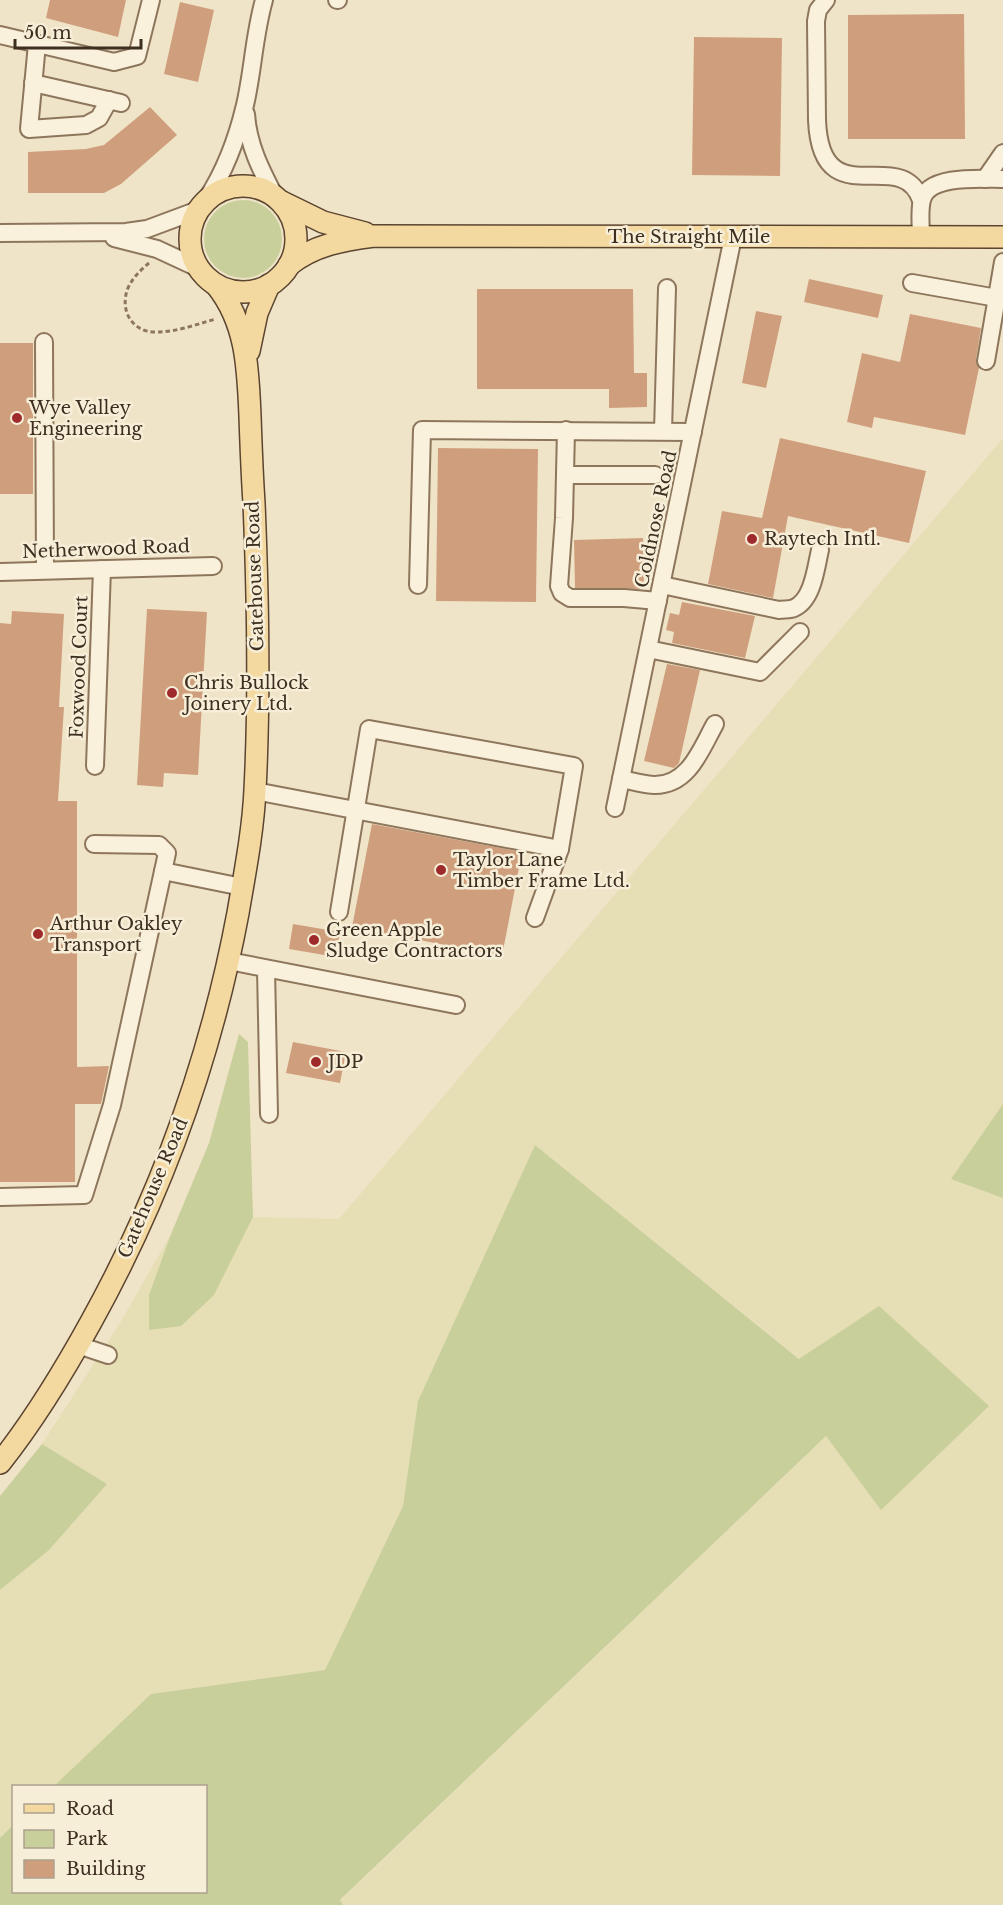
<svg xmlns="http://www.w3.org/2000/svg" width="1003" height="1905" viewBox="0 0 1003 1905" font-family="'Libre Baskerville',serif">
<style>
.farmland{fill:#e6deb5}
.green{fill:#c9cf9b}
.building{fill:#cf9f7d}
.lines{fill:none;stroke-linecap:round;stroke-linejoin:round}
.minor-casing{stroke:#8d765c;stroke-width:20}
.major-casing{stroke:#5b4430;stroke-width:24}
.path{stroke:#8d765c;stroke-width:3;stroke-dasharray:4.5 3;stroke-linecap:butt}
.minor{stroke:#faf1dc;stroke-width:16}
.major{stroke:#f3d9a0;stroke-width:21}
.poi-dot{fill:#9e2a2b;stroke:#f7eed8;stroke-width:2}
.labels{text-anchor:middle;stroke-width:5;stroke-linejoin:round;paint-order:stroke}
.street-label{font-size:18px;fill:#3d2e20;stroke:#f7eed8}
.poi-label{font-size:18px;fill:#3d2e20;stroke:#f7eed8;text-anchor:start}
</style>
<rect width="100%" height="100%" fill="#f0e4c8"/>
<path class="farmland" d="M1003 438V1905H343L340 1901 826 1436 800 1359 535 1145 418 1401 403 1506 325 1670 151 1694 54 1786H14L13 1825 0 1838V1590L107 1484 42 1444 120 1323 171 1234 149 1295V1330L214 1295 253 1217 339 1219Z"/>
<g class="green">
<circle cx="243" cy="239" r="39"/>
<path d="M239 1034 248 1042 253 1217 214 1295 181 1326 149 1330V1295L171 1234 209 1143Z"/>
<path d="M1003 1104V1198L951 1179Z"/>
<path d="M535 1145 799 1359 879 1306 989 1406 881 1510 826 1436 340 1900 343 1905H0V1838L13 1825 14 1892H206V1786H54L151 1694 325 1670 403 1506 418 1401Z"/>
<path d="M42 1444 107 1484 49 1550 0 1590V1496Z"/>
</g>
<g class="building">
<path d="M50 0H126L118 37 46 18Z"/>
<path d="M180 2 214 10 198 82 164 74Z"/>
<path d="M964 14 965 139H848V15Z"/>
<path d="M694 37 782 38 780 176 692 175Z"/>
<path d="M150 107 177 135 121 184 104 193H28V152L86 149 104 145Z"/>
<path d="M809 279 883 295 878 318 804 302Z"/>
<path d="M477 289H633L634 373H647V407L609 408V389H477Z"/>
<path d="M756 311 782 316 766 388 742 383Z"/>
<path d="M910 314 981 328 976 359 979 368 965 435 874 417 872 428 847 422 862 353 900 362Z"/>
<rect x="0" y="343" width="33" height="151"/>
<path d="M780 438 926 471 909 543 788 516 773 598 708 584 722 511 762 518Z"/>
<path d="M438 448 538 449 536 602 436 601Z"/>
<path d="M643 538 644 589 575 588 574 540Z"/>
<path d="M682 602 755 616 745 658 672 643 674 632 666 630 670 613 679 615Z"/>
<path d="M147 609 207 612 198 775 164 773 163 787 137 785Z"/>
<path d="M12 611 64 614 59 707H64L58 801H77V1067L109 1066 101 1104H75V1182H0V623L11 624Z"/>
<path d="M667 664 700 670 679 763 674 768 644 761Z"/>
<path d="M372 824 522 852 502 956 352 927Z"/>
<path d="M293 924 340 932 336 957 289 949Z"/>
<path d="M293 1042 346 1052 340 1083 286 1073Z"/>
</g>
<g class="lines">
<defs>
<g id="minor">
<path d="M337 0H338"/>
<path d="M826 0 818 10 816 21 817 120C821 219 901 143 921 200"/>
<path d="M0 35 114 62 137 56 151 0"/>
<path d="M37 44 29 129 86 125 99 118 109 100"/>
<path d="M33 83 121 103"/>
<path d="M246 114C248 145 261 170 275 197"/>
<path d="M985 179 1003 153"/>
<path d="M206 200C225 171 237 139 245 105 253 71 254 35 264 0"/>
<path d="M0 233 126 232 147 229 198 210"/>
<path d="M921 237C921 226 919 211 922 200 928 174 983 179 1003 179"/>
<path d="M114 238 157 249 198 268"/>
<path d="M912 283 997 298"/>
<path d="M44 342 45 570"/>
<path d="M986 361 1003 262"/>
<path d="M566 430 564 518 559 586 562 593 570 598H624L658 601"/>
<path d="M663 431 667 288"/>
<path d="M565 475H655"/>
<path d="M0 572 213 566"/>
<path d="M418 585 422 430 693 432"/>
<path d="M662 585 779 610C783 609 790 610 794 608 813 600 816 567 820 550"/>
<path d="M648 649 760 672 800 632"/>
<path d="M95 766 102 569"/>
<path d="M621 779C632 781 644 785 655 785 689 785 701 749 715 724"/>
<path d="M255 791 560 849"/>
<path d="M615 808 733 237"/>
<path d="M163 871 242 887"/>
<path d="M339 912 369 729 574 766 560 849 535 918"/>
<path d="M229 961 456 1005"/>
<path d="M266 969 269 1114"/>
<path d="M0 1197 84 1195 112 1105 167 853 159 845 94 844"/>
<path d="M78 1345 108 1355"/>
</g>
<g id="major">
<circle cx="243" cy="239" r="53"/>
<path d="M282 202 323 222 365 233"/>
<path d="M289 265C314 245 343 240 374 236L1003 237"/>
<path d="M249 351 257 313 269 285"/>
<path d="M0 1463C35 1419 64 1371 91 1322 162 1194 211 1057 238 913 245 872 253 831 255 790 260 694 258 598 254 503 252 474 251 445 250 416 248 369 247 324 217 286"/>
</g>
</defs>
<use href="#minor" class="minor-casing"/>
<use href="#major" class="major-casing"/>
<path class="path" d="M149 263C141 270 133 277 128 288 119 310 132 333 157 332 177 332 197 324 216 319"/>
<use href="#minor" class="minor"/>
<use href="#major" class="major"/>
</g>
<g class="poi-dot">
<circle cx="17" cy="418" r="6"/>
<circle cx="752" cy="539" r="6"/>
<circle cx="172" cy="693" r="6"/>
<circle cx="441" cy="870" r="6"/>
<circle cx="38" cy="934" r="6"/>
<circle cx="314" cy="940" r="6"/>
<circle cx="316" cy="1062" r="6"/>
</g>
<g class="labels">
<g class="street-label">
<text x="689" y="243">The Straight Mile</text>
<text transform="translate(656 519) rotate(-78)" y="6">Coldnose Road</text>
<text transform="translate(106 549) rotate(-2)" y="6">Netherwood Road</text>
<text transform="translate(255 576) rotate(-92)" y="6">Gatehouse Road</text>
<text transform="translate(79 667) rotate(-88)" y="6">Foxwood Court</text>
<text transform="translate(153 1188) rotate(-67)" y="6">Gatehouse Road</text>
</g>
<g class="poi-label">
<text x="29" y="414">Wye Valley<tspan x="29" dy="21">Engineering</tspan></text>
<text x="764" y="545">Raytech Intl.</text>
<text x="184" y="689">Chris Bullock<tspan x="184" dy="21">Joinery Ltd.</tspan></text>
<text x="453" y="866">Taylor Lane<tspan x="453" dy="21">Timber Frame Ltd.</tspan></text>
<text x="50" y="930">Arthur Oakley<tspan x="50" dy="21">Transport</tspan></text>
<text x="326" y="936">Green Apple<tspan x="326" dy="21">Sludge Contractors</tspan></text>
<text x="328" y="1068">JDP</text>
</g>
</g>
<rect x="12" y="1785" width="195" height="108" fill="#f7eed8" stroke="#ada18e" stroke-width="1.5"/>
<rect x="24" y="1804" width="30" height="9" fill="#f3d9a0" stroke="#ada18e" stroke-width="1.5"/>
<text x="66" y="1815" font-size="18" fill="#3d2e20">Road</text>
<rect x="24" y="1830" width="30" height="18" fill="#c9cf9b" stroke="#ada18e" stroke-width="1.5"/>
<text x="66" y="1845" font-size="18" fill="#3d2e20">Park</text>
<rect x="24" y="1860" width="30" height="18" fill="#cf9f7d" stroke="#ada18e" stroke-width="1.5"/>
<text x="66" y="1875" font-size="18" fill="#3d2e20">Building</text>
<path d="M15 39v9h126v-9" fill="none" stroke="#3d2e20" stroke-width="3"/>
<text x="24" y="39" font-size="18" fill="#3d2e20" stroke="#f7eed8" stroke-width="4.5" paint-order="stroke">50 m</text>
</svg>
